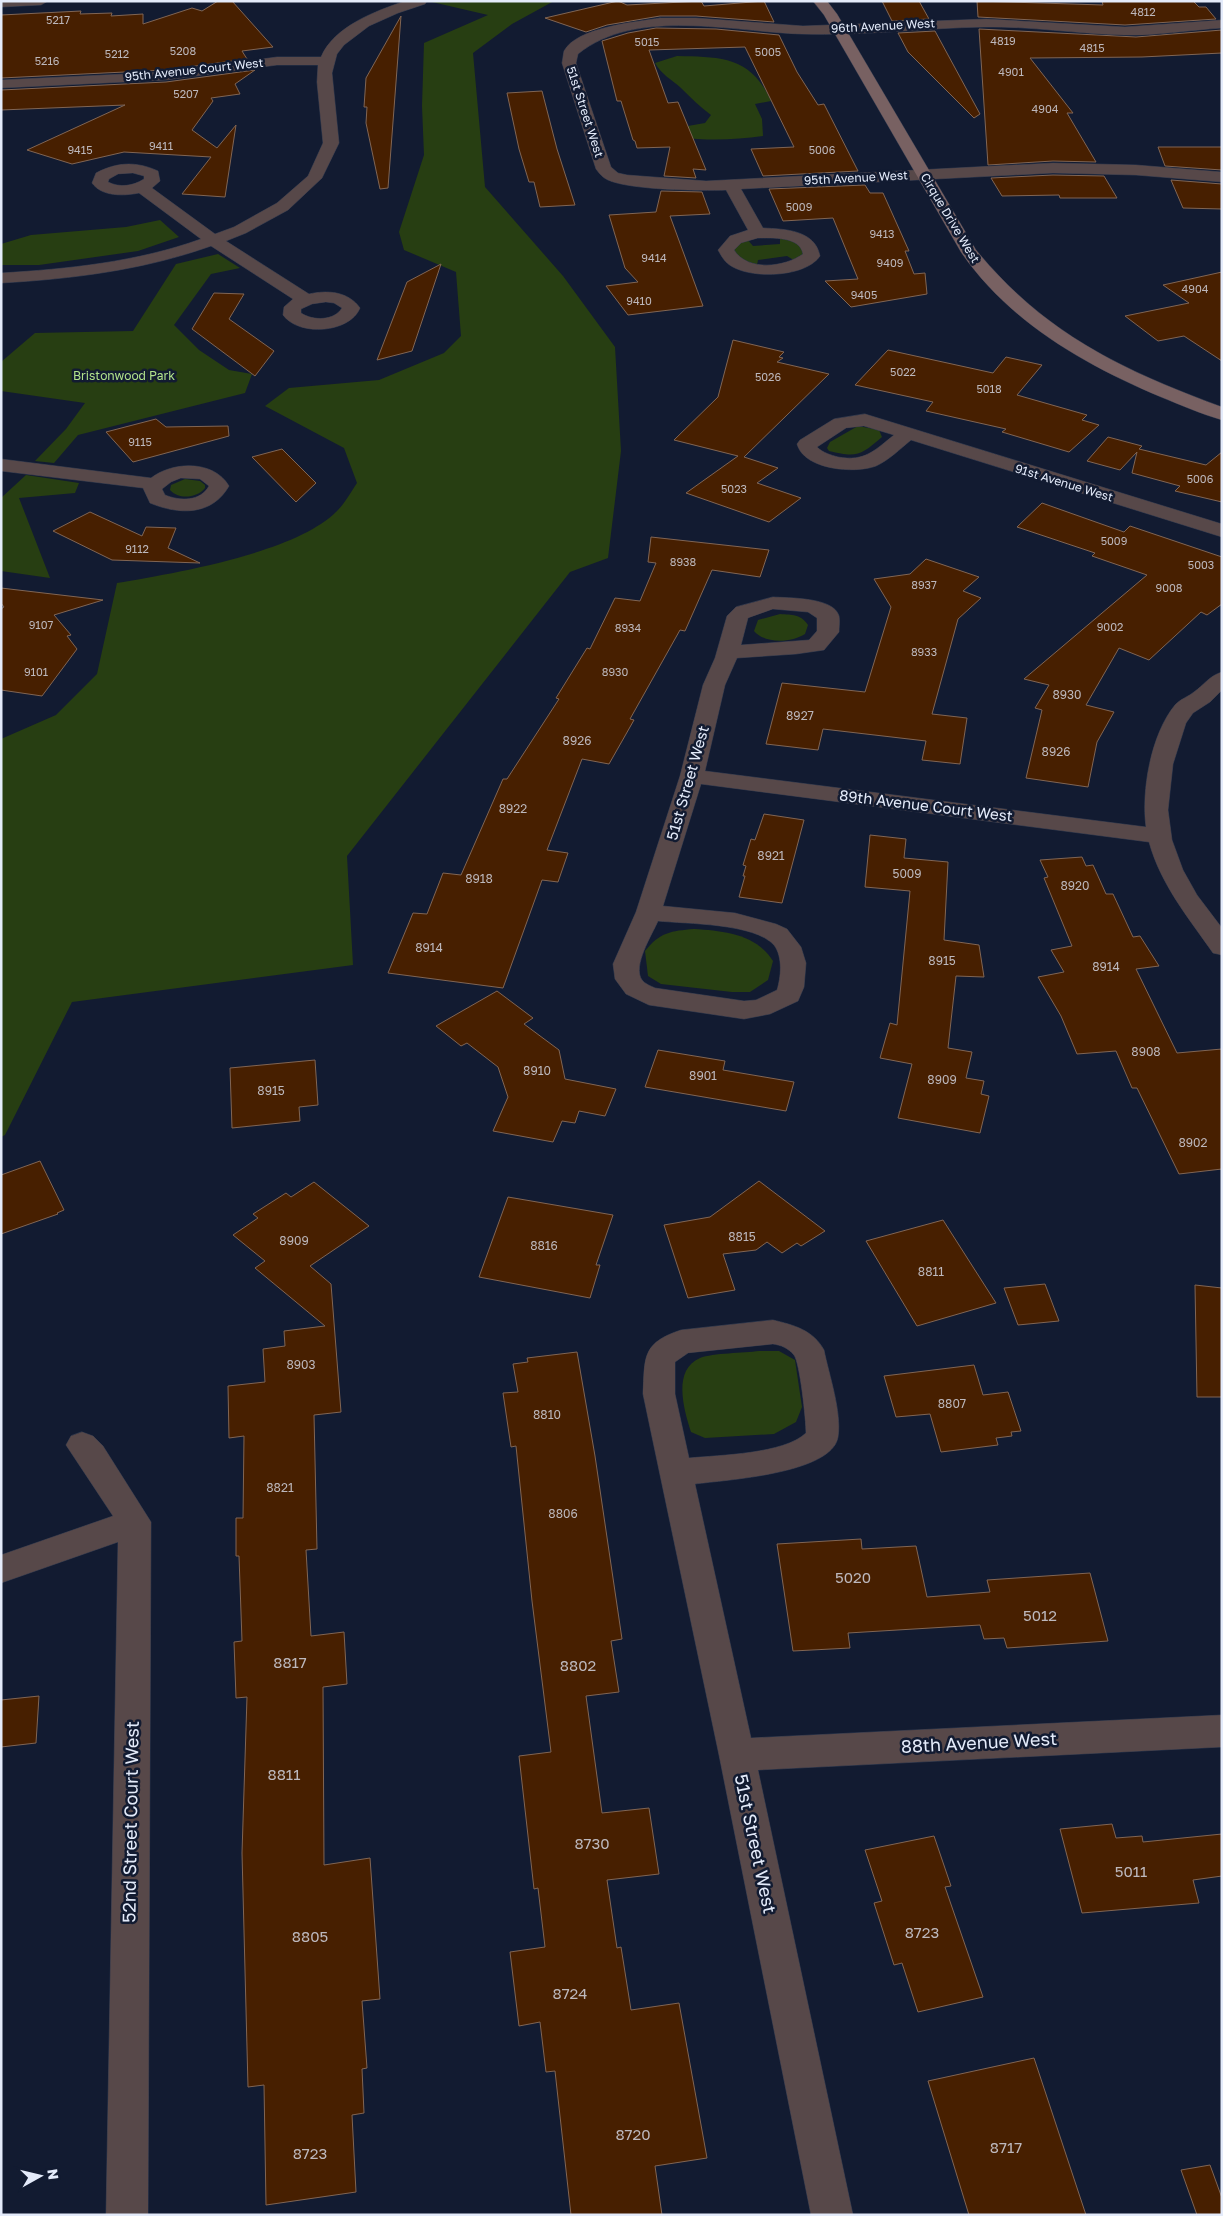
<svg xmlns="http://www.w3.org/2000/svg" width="1223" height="2216" viewBox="0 0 1223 2216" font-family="'Golos Text',sans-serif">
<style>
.green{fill:#273e12}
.building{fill:#471f00;stroke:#806554}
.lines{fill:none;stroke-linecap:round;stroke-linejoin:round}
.street-casing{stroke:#2f384d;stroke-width:1}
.secondary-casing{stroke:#2f384d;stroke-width:1}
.street{fill:#574849;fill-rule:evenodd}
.secondary{fill:#786162;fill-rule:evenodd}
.labels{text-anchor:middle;stroke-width:5;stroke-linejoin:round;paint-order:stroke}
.far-number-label{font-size:11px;fill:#bdb8bc}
.far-street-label{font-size:12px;fill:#e4ebfa;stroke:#121b31}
.far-park-label{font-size:12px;fill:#b1e28b;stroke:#121b31}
.number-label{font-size:12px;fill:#bdb8bc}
.street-label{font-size:15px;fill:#e4ebfa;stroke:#121b31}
.near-number-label{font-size:15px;fill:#bdb8bc}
.near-street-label{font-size:18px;fill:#e4ebfa;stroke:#121b31}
</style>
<rect width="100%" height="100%" fill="#121b31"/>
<g class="green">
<path d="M437 1H554L512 24 473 53 485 187 563 276 615 347 621 451 608 558 570 572 347 856 353 965 72 1002 5 1135 1 1137V739L56 715 97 674 117 583C175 573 296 553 337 511 345 503 351 492 357 483L344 448 265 406 289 388 379 380 444 353 461 336 456 272 404 250 399 232 424 155 422 106 424 43 488 15 432 2Z"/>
<path d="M677 56C720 57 751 56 771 101L755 104 762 119 763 136C734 140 708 141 679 137L682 127 705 123 711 115C700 107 691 98 681 88 671 79 662 75 655 63Z"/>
<path d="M160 220 179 237 138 251 39 265H1V244L31 235 126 227Z"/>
<path d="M780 237 799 243 805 253 797 262 787 256 758 260 757 265 743 261 733 252 734 247 747 239 753 246 780 244Z"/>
<path d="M218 254 240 268 211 274 174 325 199 350 229 370 252 374 245 393 78 435 54 463 35 461 66 429 85 403 1 391V362L35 333 133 331 176 264Z"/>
<path d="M858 426 879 430 882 437C861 455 857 458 829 451L827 448 830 442Z"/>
<path d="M26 475 79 483 75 493 19 498 50 578 1 571V498Z"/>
<path d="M185 479 200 481 205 485V488C197 498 179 500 170 490L171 485Z"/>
<path d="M780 614C792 615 801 614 808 625L805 634C791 643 765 644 754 631L758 620Z"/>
<path d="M694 929C724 931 756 934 773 961L768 980 750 992H732L661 984 648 976 645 951C660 932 671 931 694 929Z"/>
<path d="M759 1351H779L795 1360 802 1407 796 1422 774 1434 705 1438 691 1432C684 1410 672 1370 700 1358 713 1353 744 1353 759 1351Z"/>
</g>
<g class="building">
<path d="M218 1H232L273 47 242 51 247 59 166 70 1 78V15L81 11 80 14 112 13 111 16 143 14V24L192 8 202 11Z"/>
<path d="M618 1 627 5 701 1 704 6 764 1 774 22 696 16H660L607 25 586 32 545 18Z"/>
<path d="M882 1H919L929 19 892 21Z"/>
<path d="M977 1 1103 5 1102 1H1193L1199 7H1206L1216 19 1125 25 978 17Z"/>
<path d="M401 16 388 188 380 189 366 123 367 107H364L366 78Z"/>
<path d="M656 28 716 29 779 35 797 72 818 105 824 104 858 171 763 176 751 149 794 147 745 47 649 50 668 103 678 102 706 170 693 169 696 178 664 176 670 147 637 148 635 141 633 140 621 101H617L602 41 628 33Z"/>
<path d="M979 29 1136 37 1222 30V53L1142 57 1030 58 1073 113H1067L1096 162 1053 161 988 165Z"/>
<path d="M935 31 980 114 974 118 908 52 898 33Z"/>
<path d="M255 70 235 84 240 94 211 98 213 101 192 130 217 148 236 125 225 197 182 194 211 157 124 152 72 164 27 150 125 105 1 110V90L166 82Z"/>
<path d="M542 91 557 149 575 205 540 207 534 182H529L519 149 507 93Z"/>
<path d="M1158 147H1222V170L1165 166Z"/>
<path d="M1053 175 1104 176 1117 198H1060L1059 195 1002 196 991 178Z"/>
<path d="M1171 180 1222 184V209L1183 208Z"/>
<path d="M865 185 870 193H883L909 251H905L914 274 925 273 927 294 851 307 825 281 858 279 833 218 783 221 769 189Z"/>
<path d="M661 191 702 192 710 214 670 216 703 306 628 315 606 286 638 282 625 268 609 215 656 212Z"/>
<path d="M441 264 412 351 377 360 407 282Z"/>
<path d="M1222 272V361L1184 336 1158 341 1125 316 1189 303 1163 285Z"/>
<path d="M214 293 244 294 229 319 274 351 255 376 192 329Z"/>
<path d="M733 340 784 352 779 357 783 358 777 362 829 374 744 457 778 468 757 483 801 498 769 522 686 493 738 456 674 440 718 397Z"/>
<path d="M888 350 993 373 1006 357 1042 365 1017 395 1087 415 1082 420 1099 425 1069 452 1002 432 1006 429 926 411 933 402 855 385Z"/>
<path d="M156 419 166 427 228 426 229 436 133 462 106 432Z"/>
<path d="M1108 437 1142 446 1139 449 1206 465 1222 452V502L1175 491 1180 486 1132 473 1137 452 1120 470 1087 461Z"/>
<path d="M282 449 316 483 296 502 252 457Z"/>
<path d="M1042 503 1124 532 1130 526 1222 557V604L1207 615 1201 612 1149 660 1119 648 1086 705 1114 712 1097 742 1088 787 1026 778 1042 710 1035 708 1049 685 1024 679 1147 575 1092 556 1095 553 1017 527Z"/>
<path d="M90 512 142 536 146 527 176 528 168 548 200 563 112 560 53 531Z"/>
<path d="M651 537 769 550 760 577 712 570 685 631 680 630 630 719 634 720 609 764 582 759 547 850 568 853 558 882 542 880 503 988 388 973 413 913 427 914 443 873 461 875 503 779H507L559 699 556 698 587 648 590 649 615 598 640 601 656 563 648 562Z"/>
<path d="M926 559 979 577 963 591 981 598 958 619 932 714 967 718 960 764 922 760 926 741 823 729 818 750 766 744 782 683 865 692 891 607 874 579 910 574Z"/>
<path d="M1 588 103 600 54 615 71 635 67 636 77 649 42 696 1 690V609L4 607 1 603Z"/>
<path d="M764 814 804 820 782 903 739 897 745 876H743L746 866 743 865 751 839 755 840Z"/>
<path d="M870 835 906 839 904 858 948 862 944 940 979 945 984 977 956 976 948 1048 972 1052 966 1078 984 1081 981 1094 989 1096 980 1133 898 1118 912 1064 880 1058 890 1023 897 1025 910 891 865 887Z"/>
<path d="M1082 857 1086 866 1093 865 1106 894H1113L1133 937 1140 936 1159 966 1136 969 1177 1053 1222 1049V1169L1179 1174 1137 1088H1132L1116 1051 1077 1054 1061 1016 1038 977 1064 972 1051 950 1072 946 1044 878 1048 877 1040 860Z"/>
<path d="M497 991 533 1018 524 1024 559 1050 565 1079 616 1089 605 1116 579 1111 575 1123 562 1121 553 1142 493 1131 508 1097 498 1067 467 1043 461 1046 436 1026Z"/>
<path d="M658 1050 725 1061 723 1070 794 1082 786 1111 645 1087Z"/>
<path d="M315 1060 318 1105 299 1107 300 1121 232 1128 230 1068Z"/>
<path d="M40 1161 64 1210 57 1213 58 1214 1 1234V1175Z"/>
<path d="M759 1181 825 1231 801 1246 797 1243 782 1253 767 1242 756 1250 723 1254 735 1290 688 1298 664 1225 710 1217Z"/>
<path d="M314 1182 369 1226 310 1266 331 1284 341 1412 314 1415 317 1549 306 1550 311 1636 344 1632 347 1684 323 1687 324 1865 370 1858 380 1999 362 2001 367 2068 362 2069 364 2113 352 2115 356 2192 266 2205 264 2085 248 2087 242 1853 247 1697 236 1698 234 1642 242 1641 239 1556H236V1518H243L244 1436 229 1438 228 1386 265 1382 263 1349 285 1346 284 1331 325 1326 255 1268 265 1261 233 1235 258 1218 253 1214 286 1193 291 1197Z"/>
<path d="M508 1197 613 1215 596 1265H600L590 1298 479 1277Z"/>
<path d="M943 1220 996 1303 917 1326 866 1241Z"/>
<path d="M1045 1284 1059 1321 1018 1325 1004 1288Z"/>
<path d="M1195 1285 1222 1288V1397H1197Z"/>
<path d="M577 1352 595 1456 622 1639 611 1641 619 1692 586 1696 602 1813 649 1808 659 1874 607 1880 617 1948 621 1947 631 2010 679 2003 707 2158 655 2166 662 2215H571L555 2071 546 2072 540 2022 519 2026 510 1952 545 1947 538 1888 534 1889 519 1756 551 1752 532 1601 516 1446 511 1447 503 1393 518 1392 513 1364 528 1362 527 1358Z"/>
<path d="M974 1365 983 1395 1008 1392 1021 1431 1011 1432 1012 1436 996 1438 998 1445 941 1452 930 1414 896 1417 884 1376Z"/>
<path d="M861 1539 862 1549 916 1546 927 1597 990 1592 987 1580 1090 1573 1108 1641 1007 1648 1004 1638 984 1639 980 1625 848 1633 850 1648 793 1651 777 1544Z"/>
<path d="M39 1696 36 1743 1 1747V1700Z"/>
<path d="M1112 1824 1116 1838 1142 1836 1143 1842 1222 1834V1876L1193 1880 1199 1903 1082 1913 1060 1829Z"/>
<path d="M934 1836 951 1886 945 1887 983 1997 918 2012 902 1963 894 1965 874 1903 882 1901 865 1850Z"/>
<path d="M1034 2058 1086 2215H969L928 2081Z"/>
<path d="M1210 2165 1222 2198V2215H1197L1181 2170Z"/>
</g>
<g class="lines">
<defs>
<g id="street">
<path d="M1 1H48L41 5 1 7Z"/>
<path d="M405 1H427L425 4 398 13 369 26 344 45 337 54 332 73 339 143 322 178 288 210 246 233 226 241 309 294C327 290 348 291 360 308 350 333 299 337 283 315L284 307 293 299 211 246C144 270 72 279 1 283V273C68 269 137 262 201 239L139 193C124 196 102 197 92 183L96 173C117 162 136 161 158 171L160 181 152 188 215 234 234 227 277 203 308 176 323 143 317 82 318 65H277L166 80 1 88V80L166 72 277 57H321C334 26 376 11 405 1ZM133 173 144 176V179C133 186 120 188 108 182L109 179 118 174ZM326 302 334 303 342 308C334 321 313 321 301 313V309L312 304Z"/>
<path d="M660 18H696L803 26 986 19 1125 27 1222 20V28C1189 30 1156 36 1124 35 1077 34 1030 26 984 27 923 28 862 36 802 34 733 32 636 7 578 54L576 63 611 167 618 173 627 175 706 181 1053 163 1136 165 1222 172V182L1136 175 1053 173 741 189 763 228C785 229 815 230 820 256 806 277 754 279 733 267 725 263 722 257 718 250L730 236 748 230 726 190C700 191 630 190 608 180 603 178 599 173 596 169L562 63C563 59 563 55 564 51 577 27 636 22 660 18ZM758 238C772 238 800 236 803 254 785 267 748 272 734 250L741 243Z"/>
<path d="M865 414 1222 524V537L911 440C900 449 889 460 876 466 855 474 804 470 797 444L800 440 834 419ZM864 426 894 435C875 450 865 462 838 457 831 455 823 453 817 447L846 428Z"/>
<path d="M1 459 151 478C173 461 214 460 229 486 212 516 179 515 150 503L143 488 1 471ZM181 478 200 479 209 486C200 502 180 501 165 495L162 489 171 482Z"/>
<path d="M773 597C788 598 834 597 839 616 840 621 839 627 839 632L824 650 796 654 737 658 725 685 705 771 1146 827C1141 791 1151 734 1175 705 1180 699 1188 697 1194 692 1204 685 1209 676 1222 672V690L1210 702 1193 713 1186 723 1173 764 1168 810 1172 840 1183 870 1197 895 1222 928V955L1213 953C1188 917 1161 885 1149 842L701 784 663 906 735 913 776 924 787 929 801 947 806 963 804 987 798 1001 770 1014 744 1019 649 1005 626 994 615 979 613 964 636 912 680 776 703 685 715 658 727 616 736 607ZM773 609 808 612 817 618V631L809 640 741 645 748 618ZM658 921C687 924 754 923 774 945 783 957 781 977 777 990L756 1000 744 1001 655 988C651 986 645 984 642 980 632 966 652 935 658 921Z"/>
<path d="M773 1320C794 1325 813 1330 824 1350 829 1375 842 1412 838 1437 832 1474 724 1480 695 1484L751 1738 1222 1715V1747L758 1770 853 2215H811L719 1755 643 1394C645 1358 641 1343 681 1330ZM773 1344C781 1345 788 1348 794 1355 800 1363 806 1420 806 1433 784 1454 720 1455 689 1458L675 1394V1362L688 1353Z"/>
<path d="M82 1432 93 1436 103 1446 151 1522 148 2215H106L118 1542 1 1583V1555L113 1516 66 1445 71 1436Z"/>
</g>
<path id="secondary" d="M813 1H827L837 14 976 250C1045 334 1122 370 1222 407V420C1201 414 1181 405 1161 397 1085 365 1009 322 961 252L824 15Z"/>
</defs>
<use href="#street" class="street-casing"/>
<use href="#secondary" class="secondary-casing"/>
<use href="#street" class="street"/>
<use href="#secondary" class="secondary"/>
</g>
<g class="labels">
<g class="far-number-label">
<text x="1143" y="16">4812</text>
<text x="58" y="24">5217</text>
<text x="1003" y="45">4819</text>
<text x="647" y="46">5015</text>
<text x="1092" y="52">4815</text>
<text x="183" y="55">5208</text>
<text x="768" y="56">5005</text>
<text x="117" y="58">5212</text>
<text x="47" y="65">5216</text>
<text x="1011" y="76">4901</text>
<text x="186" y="98">5207</text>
<text x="1045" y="113">4904</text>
<text x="161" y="150">9411</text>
<text x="80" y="154">9415</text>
<text x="822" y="154">5006</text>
<text x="799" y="211">5009</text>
<text x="882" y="238">9413</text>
<text x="654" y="262">9414</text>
<text x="890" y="267">9409</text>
<text x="1195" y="293">4904</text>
<text x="864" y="299">9405</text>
<text x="639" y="305">9410</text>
<text x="903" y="376">5022</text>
<text x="768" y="381">5026</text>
<text x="989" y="393">5018</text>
<text x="140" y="446">9115</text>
<text x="1200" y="483">5006</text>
<text x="734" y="493">5023</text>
<text x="1114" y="545">5009</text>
<text x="137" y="553">9112</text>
<text x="683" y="566">8938</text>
<text x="1201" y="569">5003</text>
<text x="924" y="589">8937</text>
<text x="1169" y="592">9008</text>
<text x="41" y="629">9107</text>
<text x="1110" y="631">9002</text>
<text x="628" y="632">8934</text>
<text x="924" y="656">8933</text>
<text x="36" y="676">9101</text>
<text x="615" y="676">8930</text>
</g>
<g class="far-street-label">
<text transform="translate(883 26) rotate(-3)" y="4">96th Avenue West</text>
<text transform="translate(194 70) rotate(-6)" y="4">95th Avenue Court West</text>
<text transform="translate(585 112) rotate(72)" y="4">51st Street West</text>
<text transform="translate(856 178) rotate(-3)" y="4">95th Avenue West</text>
<text transform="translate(950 218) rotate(59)" y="4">Cirque Drive West</text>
<text transform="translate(1064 483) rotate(17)" y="4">91st Avenue West</text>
</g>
<g class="far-park-label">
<text x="124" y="380">Bristonwood Park</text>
</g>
<g class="number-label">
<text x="1067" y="699">8930</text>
<text x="800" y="720">8927</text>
<text x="577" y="745">8926</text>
<text x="1056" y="756">8926</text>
<text x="513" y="813">8922</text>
<text x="771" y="860">8921</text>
<text x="907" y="878">5009</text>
<text x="479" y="883">8918</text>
<text x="1075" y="890">8920</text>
<text x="429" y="952">8914</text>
<text x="942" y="965">8915</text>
<text x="1106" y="971">8914</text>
<text x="1146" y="1056">8908</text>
<text x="537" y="1075">8910</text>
<text x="703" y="1080">8901</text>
<text x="942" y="1084">8909</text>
<text x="271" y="1095">8915</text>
<text x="1193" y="1147">8902</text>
<text x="742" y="1241">8815</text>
<text x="294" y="1245">8909</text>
<text x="544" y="1250">8816</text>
<text x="931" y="1276">8811</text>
<text x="301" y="1369">8903</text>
<text x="952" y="1408">8807</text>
<text x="547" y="1419">8810</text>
<text x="280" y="1492">8821</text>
<text x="563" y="1518">8806</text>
</g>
<g class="street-label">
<text transform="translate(688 783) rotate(-74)" y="5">51st Street West</text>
<text transform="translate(926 806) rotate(7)" y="5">89th Avenue Court West</text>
</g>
<g class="near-number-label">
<text x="853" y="1583">5020</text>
<text x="1040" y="1621">5012</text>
<text x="290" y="1668">8817</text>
<text x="578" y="1671">8802</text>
<text x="284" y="1780">8811</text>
<text x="592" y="1849">8730</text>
<text x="1131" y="1877">5011</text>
<text x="922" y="1938">8723</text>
<text x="310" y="1942">8805</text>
<text x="570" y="1999">8724</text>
<text x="633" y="2140">8720</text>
<text x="1006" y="2153">8717</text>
<text x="310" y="2159">8723</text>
</g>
<g class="near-street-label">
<text transform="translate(979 1743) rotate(-3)" y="6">88th Avenue West</text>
<text transform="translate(131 1822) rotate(-89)" y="6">52nd Street Court West</text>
<text transform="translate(755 1844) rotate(78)" y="6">51st Street West</text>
</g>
</g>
<rect width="1223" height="2216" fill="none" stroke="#e4ebfa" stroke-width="5"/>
<g transform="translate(40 2176) rotate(82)" stroke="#121b31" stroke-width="4" paint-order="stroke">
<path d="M0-4L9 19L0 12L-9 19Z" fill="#e4ebfa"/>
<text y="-8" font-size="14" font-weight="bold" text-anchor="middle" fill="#e4ebfa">N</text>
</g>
</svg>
